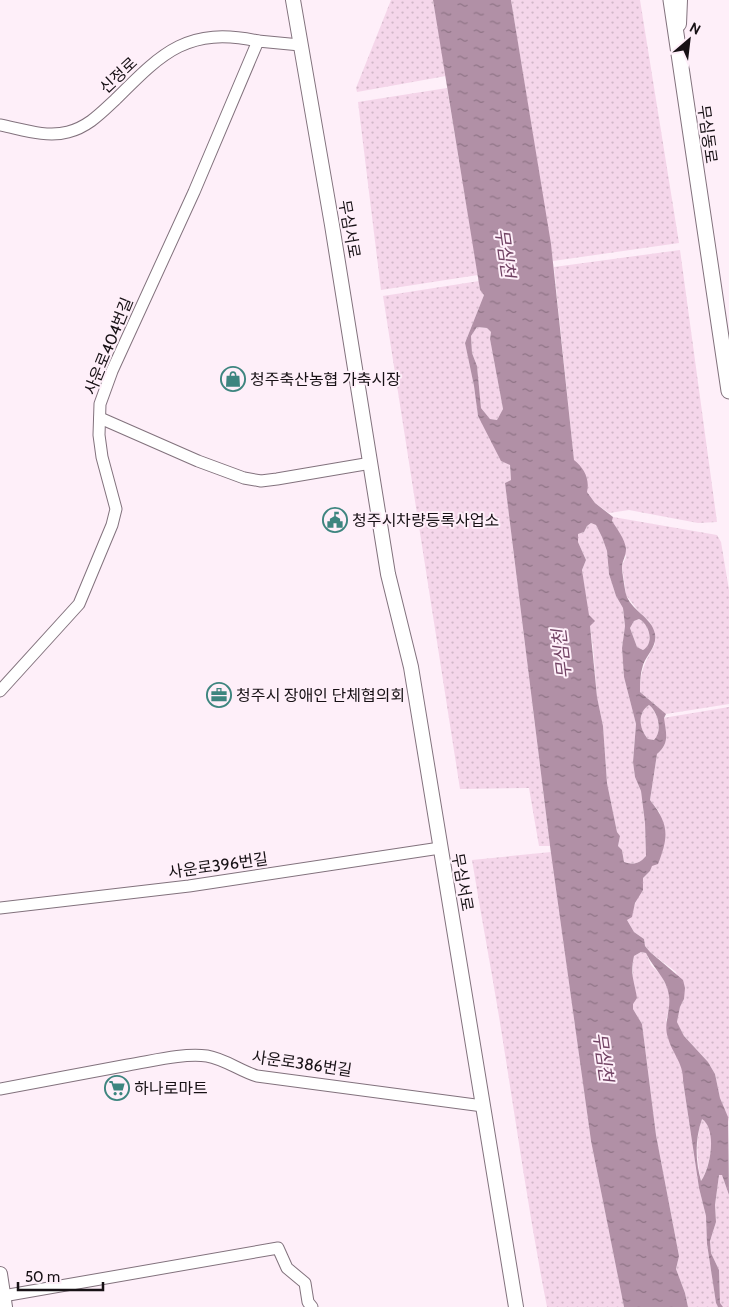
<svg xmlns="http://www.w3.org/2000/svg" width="729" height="1307" viewBox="0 0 729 1307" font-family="Cabin,'Noto Sans KR',sans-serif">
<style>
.grass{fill:url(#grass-dots)}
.water{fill:url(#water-ripples);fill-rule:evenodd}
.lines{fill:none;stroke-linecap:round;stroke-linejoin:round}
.minor-casing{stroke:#82727d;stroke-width:13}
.tertiary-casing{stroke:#82727d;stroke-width:16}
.secondary-casing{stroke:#82727d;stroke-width:17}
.minor{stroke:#fff;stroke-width:11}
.tertiary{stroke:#fff;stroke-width:14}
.secondary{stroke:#fff;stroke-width:15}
.labels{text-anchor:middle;stroke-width:4;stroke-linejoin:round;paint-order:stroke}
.street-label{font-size:16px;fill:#171115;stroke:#feeff9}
.poi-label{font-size:16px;fill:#171115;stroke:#feeff9;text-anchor:start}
.water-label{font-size:18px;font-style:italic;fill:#714263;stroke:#feeff9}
</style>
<defs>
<pattern id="grass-dots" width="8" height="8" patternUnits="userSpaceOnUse" patternTransform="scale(1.25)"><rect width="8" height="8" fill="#f5d6ea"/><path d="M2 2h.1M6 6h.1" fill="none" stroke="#d1b7c8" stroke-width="1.8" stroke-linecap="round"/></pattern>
<pattern id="water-ripples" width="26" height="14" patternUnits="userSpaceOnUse" patternTransform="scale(1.25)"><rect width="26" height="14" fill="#b190a6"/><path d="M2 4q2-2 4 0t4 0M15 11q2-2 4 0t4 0" fill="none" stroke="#8f7486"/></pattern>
</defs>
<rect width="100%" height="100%" fill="#feeff9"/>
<g class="grass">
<path d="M391 0H433L446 76 357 92 356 88Z"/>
<path d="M511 0H640L679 243 553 261Z"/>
<path d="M447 88 478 275 381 290 358 102Z"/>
<path d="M680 250 717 522 698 523 629 510 609 513 595 503 587 492 574 461 554 267Z"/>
<path d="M479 281 480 290 484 295 465 343 474 386 478 416 510 464 511 480 505 483 550 846H539L529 788 460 789 383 296Z"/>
<path d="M477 327 487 328 491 332 490 339 503 409 497 420 490 419 481 408 477 366 472 353 471 336Z"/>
<path d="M613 517 717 535 721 542 729 590V704L666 714 640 692C640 671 645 662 655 644L650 622 639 612 626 595 622 566 626 557 612 521Z"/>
<path d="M591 523 596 525 602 537 607 551 609 574 616 596 623 608 625 626 622 648 624 677 636 724 633 762 635 777 641 791 645 823 646 856C639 864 634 865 624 862L622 850 618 846 620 836 617 832 607 783 603 726 597 697 593 647 582 570 586 560 578 542V534L584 532 587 526Z"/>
<path d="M639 619C649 624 655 643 643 650L637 647 630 628 634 621Z"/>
<path d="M649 705C658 713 663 731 654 740L648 739C639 729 637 713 649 705Z"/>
<path d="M729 707V1122L720 1098 715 1074 708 1062 684 1036 677 1022 680 1007 684 999 676 972 650 952 645 946 644 939 634 932 627 920 632 916C633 902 644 892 643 878L650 871 660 813 650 800 657 754C670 743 666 733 663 718Z"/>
<path d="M551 852 591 1141 624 1307H547C529 1215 516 1122 501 1029 492 972 481 916 472 860Z"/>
<path d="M641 952 646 953 651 965 661 975 667 987 670 998 669 1009 666 1020 684 1071 683 1081 699 1188 706 1216 707 1244 716 1303 718 1307H688L685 1293 676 1269 679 1256 656 1135 642 1024 633 1009V962L634 956Z"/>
<path d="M702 1118C706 1122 710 1126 711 1131 714 1144 708 1171 701 1181 697 1159 695 1140 702 1118Z"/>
<path d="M719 1175H722L729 1195V1307H723L720 1304 719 1270 711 1253 710 1241 716 1222 715 1205Z"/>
</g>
<path class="water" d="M433 0H511L551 244 574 460C584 468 590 479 587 492L595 503 613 517 612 521C617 529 625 539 626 549 626 556 622 561 622 567 622 572 625 590 626 594 630 610 652 617 655 634 657 647 647 654 643 665 640 674 640 683 640 692L666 714 664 718C666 733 670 743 657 754L650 800C669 824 669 836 658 864L652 866 650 871 643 878V890L635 903 632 917 627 920 634 932 644 939 645 946 650 952 683 980 685 988 684 999 680 1007 677 1022 684 1036 708 1062 715 1074 720 1098 728 1117 729 1195 722 1175H719L715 1205 716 1222 710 1241 711 1253 719 1270 720 1303 723 1307H718L716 1303 707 1244 706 1216 699 1188 683 1081C684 1064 672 1053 668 1038 663 1024 671 1011 669 996 667 978 653 968 646 953L641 952 634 956C630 975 634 980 637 998L633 1004V1009L642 1024 656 1135 679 1256 676 1269 685 1293 688 1307H624L591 1141 550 846 505 483 511 480 510 465 501 461 478 416 474 386 465 343 484 295 480 290ZM477 327 487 328 491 332 490 339 503 409 497 420 490 419 481 408 477 366 472 353 471 336ZM591 523 596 525 602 537 607 551 609 574 616 596 623 608 625 626 622 648 624 677 636 724 633 762 635 777 641 791 645 823 646 856C639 864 634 865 624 862L622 850 618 846 620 836 617 832 607 783 603 726 597 697 590 626 595 621 589 615 582 570 586 560 578 542V534L584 532 587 526ZM639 619C649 624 655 643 643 650L637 647 630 628 634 621ZM649 705C658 712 663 731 654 740L648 739C639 729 637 713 649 705ZM702 1119C717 1129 711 1167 701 1181 695 1160 695 1139 702 1119Z"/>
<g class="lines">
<defs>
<g id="minor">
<path d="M0 125C21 129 46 138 68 132 88 127 101 113 115 100 162 53 187 26 258 41"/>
<path d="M100 418 198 461 244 478 261 481 277 479 371 463"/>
<path d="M0 691 79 604 112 525 116 509 102 457 99 435 100 404 112 371 194 192 258 41 300 45"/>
<path d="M0 908 189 886 440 848"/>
<path d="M0 1089C43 1081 85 1073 128 1065 153 1061 182 1053 207 1056 225 1059 240 1071 257 1076L483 1106"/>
<path d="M3 1296 278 1248 287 1268 305 1283 308 1302 312 1307"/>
</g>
<g id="tertiary">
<path d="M293 0 332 225 388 574 411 667 516 1307"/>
<path d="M679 24 680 0"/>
<path d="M0 1274 5 1307"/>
</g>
<path id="secondary" d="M671 0 729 391"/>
</defs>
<use href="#minor" class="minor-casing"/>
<use href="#tertiary" class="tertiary-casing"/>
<use href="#secondary" class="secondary-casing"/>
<use href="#minor" class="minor"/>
<use href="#tertiary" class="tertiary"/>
<use href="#secondary" class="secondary"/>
</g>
<defs>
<symbol id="shop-ring" viewBox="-11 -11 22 22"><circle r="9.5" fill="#feeff9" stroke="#3d857f" stroke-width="1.5"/><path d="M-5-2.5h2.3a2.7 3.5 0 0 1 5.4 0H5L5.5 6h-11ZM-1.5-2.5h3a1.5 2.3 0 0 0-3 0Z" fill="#3d857f"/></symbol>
<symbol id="civic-ring" viewBox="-11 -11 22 22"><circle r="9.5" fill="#feeff9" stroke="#3d857f" stroke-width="1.5"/><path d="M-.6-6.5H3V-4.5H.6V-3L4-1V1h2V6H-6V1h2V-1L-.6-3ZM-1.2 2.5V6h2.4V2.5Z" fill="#3d857f"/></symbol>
<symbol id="office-ring" viewBox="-11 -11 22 22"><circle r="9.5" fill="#feeff9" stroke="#3d857f" stroke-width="1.5"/><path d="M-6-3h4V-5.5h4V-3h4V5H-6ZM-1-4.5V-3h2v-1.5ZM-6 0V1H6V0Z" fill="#3d857f"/></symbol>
<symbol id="supermarket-ring" viewBox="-11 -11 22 22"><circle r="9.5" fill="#feeff9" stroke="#3d857f" stroke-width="1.5"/><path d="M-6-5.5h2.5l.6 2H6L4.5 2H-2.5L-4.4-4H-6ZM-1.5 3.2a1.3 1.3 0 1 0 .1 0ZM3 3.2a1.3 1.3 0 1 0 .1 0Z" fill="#3d857f"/></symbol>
</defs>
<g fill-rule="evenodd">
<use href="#shop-ring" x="219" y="365" width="28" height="28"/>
<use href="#civic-ring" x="321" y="506" width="28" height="28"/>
<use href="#office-ring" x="205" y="681" width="28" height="28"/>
<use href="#supermarket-ring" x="103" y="1074" width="28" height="28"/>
</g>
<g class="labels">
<g class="street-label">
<text transform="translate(118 75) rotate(-43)" y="6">신정로</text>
<text transform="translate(708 134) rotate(82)" y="6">무심동로</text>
<text transform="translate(350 229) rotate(80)" y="6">무심서로</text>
<text transform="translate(108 346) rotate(-68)" y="6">사운로404번길</text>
<text transform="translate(218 865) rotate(-8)" y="6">사운로396번길</text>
<text transform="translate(463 882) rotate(80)" y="6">무심서로</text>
<text transform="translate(302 1063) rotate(8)" y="6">사운로386번길</text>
</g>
<g class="poi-label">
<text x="250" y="385">청주축산농협 가축시장</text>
<text x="352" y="526">청주시차량등록사업소</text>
<text x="236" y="701">청주시 장애인 단체협의회</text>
<text x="134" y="1094">하나로마트</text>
</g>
<g class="water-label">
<text transform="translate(505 253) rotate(82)" y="6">무심천</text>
<text transform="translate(562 654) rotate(-97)" y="6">무심천</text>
<text transform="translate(603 1057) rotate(82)" y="6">무심천</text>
</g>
</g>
<g transform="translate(689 40) rotate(28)" stroke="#feeff9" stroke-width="4" paint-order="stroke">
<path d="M0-4L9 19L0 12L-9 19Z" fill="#171115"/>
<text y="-8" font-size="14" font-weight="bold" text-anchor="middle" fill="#171115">N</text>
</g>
<path d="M18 1282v8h85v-8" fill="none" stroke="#171115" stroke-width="2.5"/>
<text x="25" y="1282" font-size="15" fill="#171115" stroke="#feeff9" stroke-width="4" paint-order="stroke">50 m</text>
</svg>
